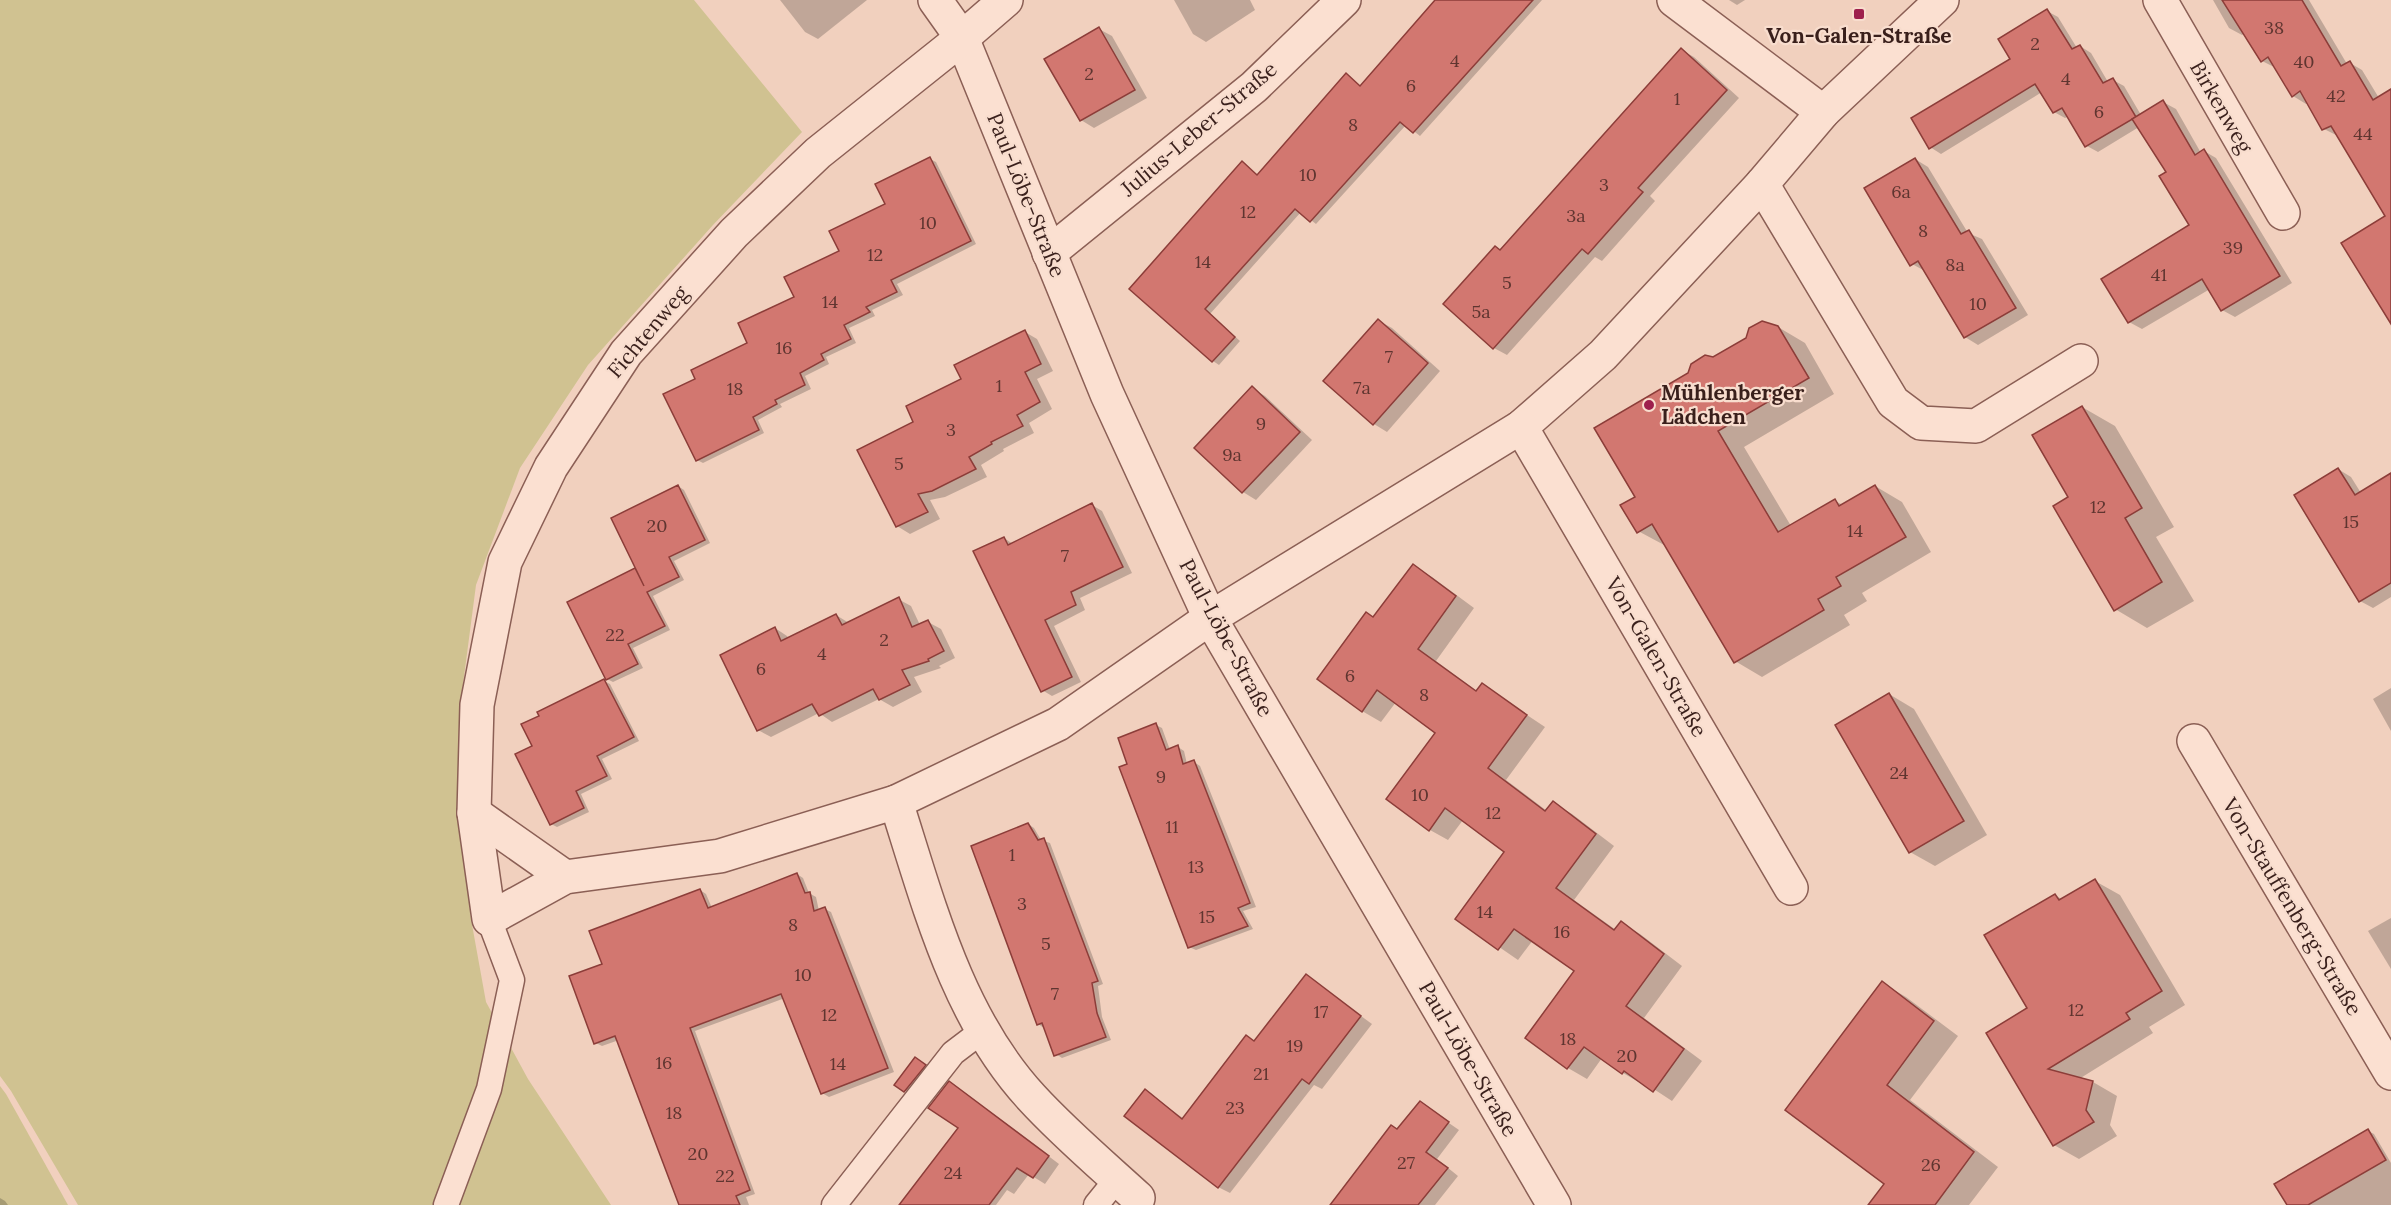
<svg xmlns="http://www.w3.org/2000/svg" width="2391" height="1205" viewBox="0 0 2391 1205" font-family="Lora,serif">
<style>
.green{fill:#d0c291}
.shadow{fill:#0003}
.building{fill:#d27770;stroke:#8c3d39;stroke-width:1.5}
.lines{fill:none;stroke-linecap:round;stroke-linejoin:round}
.service-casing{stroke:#8b5f55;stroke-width:27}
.minor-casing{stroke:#8b5f55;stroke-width:36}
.service{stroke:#fbe0d1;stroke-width:24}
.minor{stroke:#fbe0d1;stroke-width:33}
.poi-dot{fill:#9e204d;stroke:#f8ddce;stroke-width:2}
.labels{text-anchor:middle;stroke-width:4.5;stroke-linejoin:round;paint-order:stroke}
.number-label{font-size:18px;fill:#5f3530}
.poi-label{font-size:21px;font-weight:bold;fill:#391f1b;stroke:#f8ddce}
.street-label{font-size:21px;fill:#391f1b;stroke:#f8ddce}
</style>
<rect width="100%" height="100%" fill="#f1d0be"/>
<g class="green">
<path d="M0 0H694L802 132 713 225 588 365 520 468 476 585 460 707 459 809 471 919 486 1002 528 1079 611 1205H78L11 1091 0 1076Z"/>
<path d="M0 1086 6 1094 68 1205H0Z"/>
</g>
<g class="shadow">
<path d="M780 0H867L818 39 805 32Z"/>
<path d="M1174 0H1250L1255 10 1206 42 1193 34Z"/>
<path d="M1438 0H1542L1420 136 1406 125 1316 224 1301 212 1210 314 1240 341 1219 365 1213 361 1131 288 1242 163 1258 175 1347 75 1361 87Z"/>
<path d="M1729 0H1745L1737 5Z"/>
<path d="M2213 0H2309L2347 64 2350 63 2362 70 2379 98 2391 90V304L2387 217 2338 136 2324 129 2308 102 2306 104 2293 96 2276 68 2262 61 2245 33 2242 35 2229 28Z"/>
<path d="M2047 11 2058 17 2077 48 2080 46 2091 53 2108 82 2113 80 2124 86 2141 115 2163 102 2176 109 2201 153 2204 151 2216 158 2292 283 2235 317 2222 310 2210 289 2142 329 2129 322 2191 226 2168 173 2139 127 2098 152 2087 146 2069 116 2065 118 2054 112 2042 92 1941 154 1930 147 2013 59Z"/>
<path d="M1099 29 1112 36 1147 98 1094 128 1081 120Z"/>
<path d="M1681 50 1694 57 1739 98 1650 196 1655 201 1602 261 1595 257 1507 355 1494 348Z"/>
<path d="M930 159 936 162 976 244 897 284 903 295 872 310 875 316 849 328 856 343 826 357 829 364 805 376 811 389 780 404 782 407 758 420 764 433 703 463 697 460V380L749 344Z"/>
<path d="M1915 159 1928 167 1968 233 1982 239 2028 315 1978 345 1965 337 1925 271 1912 264Z"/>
<path d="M1379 321 1392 328 1440 371 1387 432 1374 424Z"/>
<path d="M1778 327 1805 343 1834 394 1744 447 1791 526 1835 501 1843 505 1875 486 1902 502 1931 552 1862 593 1867 601 1844 615 1850 625 1762 677 1735 661 1666 546 1638 531 1637 498 1713 358Z"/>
<path d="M1025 332 1037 339 1053 371 1037 379 1052 409 1029 423 1034 433 1003 449 1004 451 981 465 987 477 945 497 930 500 940 519 910 534 897 526 915 422 963 380Z"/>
<path d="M1252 388 1265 396 1312 440 1256 500 1243 492 1196 448Z"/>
<path d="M2082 407 2115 426 2174 527 2156 537 2194 601 2147 628 2115 609 2070 498Z"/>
<path d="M2338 469 2351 477 2361 493 2391 474V597L2373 608 2360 601Z"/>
<path d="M678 486 684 490 710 543 674 561 684 580 653 596 670 630 633 648 643 668 613 682 607 679 635 570 639 572Z"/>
<path d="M1092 505 1102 511 1132 573 1080 598 1085 610 1054 626 1081 682 1052 696 1042 690 1004 538 1013 544Z"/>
<path d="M1413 566 1432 577 1474 608 1436 661 1477 691 1482 685 1545 727 1506 780 1547 811 1553 803 1572 814 1614 846 1574 900 1616 930 1621 923 1640 934 1682 966 1644 1018 1702 1061 1672 1101 1643 1082 1642 1084 1623 1073 1602 1058 1587 1079 1568 1068 1527 1037 1576 971 1533 940 1518 960 1457 918 1507 852 1463 820 1448 840 1430 830 1437 733 1396 702 1381 722 1362 711 1374 619Z"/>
<path d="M898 599 911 606 920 625 928 622 941 629 955 658 939 666 941 668 914 677 922 692 893 707 879 699 832 722 819 713 771 737 758 730 775 628 787 636 789 639 836 615 849 623Z"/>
<path d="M604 681 610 684 639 741 602 759 612 779 581 794 589 812 557 827 551 824 534 747 541 716Z"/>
<path d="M2391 688V731L2373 699Z"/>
<path d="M1889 694 1914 709 1987 835 1935 866 1910 852Z"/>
<path d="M1156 725 1162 728 1170 750 1178 747 1184 751 1187 764 1194 762 1200 766 1256 907 1243 911 1253 929 1196 950 1189 947 1129 765Z"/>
<path d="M1028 824 1034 828 1041 840 1050 843 1103 984 1098 986 1102 1017 1111 1040 1062 1058 1056 1054 1044 1028 1038 1024Z"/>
<path d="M797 874 803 878 809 893 816 897 819 911 825 909 831 912 894 1072 829 1097 822 1093 785 998 695 1031 755 1194 746 1197 749 1205H680L619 1040 602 1046 596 1043 603 965 700 890 706 894 712 908Z"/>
<path d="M2095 881 2120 895 2185 1005 2149 1027 2153 1033 2079 1079 2093 1082 2117 1096 2110 1125 2117 1136 2079 1159 2054 1145 2029 1009 2055 895 2063 900Z"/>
<path d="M2391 918V969L2368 931Z"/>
<path d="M1306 976 1372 1024 1322 1089 1314 1085 1230 1193 1218 1187 1146 1091 1184 1119 1255 1042Z"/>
<path d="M1882 983 1906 997 1958 1036 1910 1100 1998 1167 1969 1205H1870L1886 1184Z"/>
<path d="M921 1062 931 1069 911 1094 896 1085Z"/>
<path d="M961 1090 1059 1164 1045 1184 1029 1174 1014 1194 1007 1190 996 1205H901L960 1128Z"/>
<path d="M1420 1103 1459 1130 1437 1159 1458 1176 1435 1205H1359L1398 1131Z"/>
<path d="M2368 1131 2374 1134 2391 1163V1205H2289Z"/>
<path d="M0 1198 5 1201 8 1205H0Z"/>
</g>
<g class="building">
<path d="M1435 0H1533L1413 133 1400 122 1310 222 1295 209 1205 309 1235 337 1212 362 1129 289 1242 161 1257 175 1346 73 1360 86Z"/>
<path d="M2222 0H2302L2341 66 2350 61 2373 100 2391 89V324L2341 243 2385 216 2331 126 2322 130 2300 91 2292 97 2268 57 2261 62Z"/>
<path d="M2047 9 2072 49 2080 45 2103 83 2113 78 2136 117 2085 147 2062 108 2053 113 2035 84 1929 149 1911 118 2010 59 1998 39Z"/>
<path d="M1099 27 1135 90 1080 121 1044 59Z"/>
<path d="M1681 48 1727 90 1638 188 1643 192 1588 254 1582 249 1493 349 1443 304 1495 246 1500 250Z"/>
<path d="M2163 100 2195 155 2204 149 2280 276 2221 311 2202 279 2128 323 2101 279 2189 225 2159 176 2166 172 2132 119Z"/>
<path d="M930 157 971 241 891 280 897 292 866 307 870 312 844 325 851 339 821 354 824 360 800 373 805 385 775 400 777 404 753 417 759 430 696 461 663 394 695 379 691 370 747 343 738 323 794 297 784 277 839 251 829 231 885 204 875 184Z"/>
<path d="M1915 158 1961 234 1969 230 2016 308 1964 338 1918 261 1910 266 1864 188Z"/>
<path d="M1378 319 1428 363 1373 425 1323 381Z"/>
<path d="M1762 321 1778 326 1809 378 1718 431 1778 532 1835 499 1839 506 1875 485 1906 537 1836 577 1841 586 1818 599 1824 610 1734 663 1652 524 1637 533 1620 505 1635 497 1594 428 1688 373 1691 364 1705 355 1713 357 1746 338 1749 328Z"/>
<path d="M1025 330 1041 364 1025 372 1040 402 1017 415 1023 426 991 442 992 444 969 457 976 469 932 491 918 494 928 512 896 527 857 450 913 422 906 406 961 379 954 365Z"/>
<path d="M1252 386 1300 432 1242 493 1194 448Z"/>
<path d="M2082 406 2142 508 2125 518 2162 582 2114 611 2053 506 2068 497 2032 435Z"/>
<path d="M2338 468 2355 495 2391 473V583L2359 602 2294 495Z"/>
<path d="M678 485 705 540 669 557 679 577 647 592 665 626 628 644 638 664 606 680 567 602 635 568 644 586 611 518Z"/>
<path d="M1092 503 1123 567 1071 592 1076 605 1045 620 1072 677 1041 692 973 551 1004 537 1008 545Z"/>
<path d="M1413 564 1456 596 1418 649 1476 691 1482 683 1527 715 1488 768 1545 811 1553 801 1596 834 1556 888 1614 930 1621 921 1664 954 1626 1006 1684 1049 1653 1092 1624 1071 1622 1074 1584 1047 1567 1069 1525 1038 1574 971 1514 929 1498 950 1455 919 1504 852 1445 808 1429 831 1386 799 1435 733 1377 690 1362 712 1317 679 1366 612 1373 617Z"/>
<path d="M899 597 912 627 928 620 944 651 928 659 929 661 902 670 910 685 879 700 873 689 819 716 812 704 757 731 720 655 775 627 781 641 836 614 842 625Z"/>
<path d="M604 679 634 737 597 756 607 776 576 791 584 808 550 825 515 754 532 746 521 724 539 716 537 712Z"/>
<path d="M1889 693 1964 821 1909 853 1835 725Z"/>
<path d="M1156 723 1166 750 1178 745 1183 764 1194 760 1250 903 1238 908 1248 926 1188 948 1119 767 1127 764 1118 738Z"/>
<path d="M1028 823 1038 840 1044 838 1098 981 1092 983 1097 1013 1106 1037 1054 1056 1042 1023 1037 1025 971 846Z"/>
<path d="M797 873 805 893 810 892 814 911 825 907 888 1068 821 1094 781 994 690 1028 750 1190 736 1196 740 1205H679L615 1036 594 1044 569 976 602 964 589 931 700 889 708 908Z"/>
<path d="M2095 879 2162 991 2126 1013 2130 1019 2048 1069 2093 1081 2086 1110 2094 1122 2053 1146 1986 1033 2027 1008 1984 935 2055 894 2059 900Z"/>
<path d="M1306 974 1361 1016 1309 1084 1302 1079 1218 1188 1124 1116 1145 1089 1182 1119 1246 1035 1254 1041Z"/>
<path d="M1882 981 1934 1021 1887 1085 1974 1152 1935 1205H1868L1884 1184 1785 1110Z"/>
<path d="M915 1057 926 1065 904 1092 894 1085Z"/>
<path d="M949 1081 1049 1156 1033 1178 1017 1168 989 1205H899L958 1128 928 1108Z"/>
<path d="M1420 1101 1449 1122 1426 1152 1448 1168 1418 1205H1330L1391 1125 1397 1129Z"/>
<path d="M2368 1129 2386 1160 2308 1205H2287L2274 1184Z"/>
</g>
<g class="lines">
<defs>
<g id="service">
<path d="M446 1205 489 1089 512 980 489 919"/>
<path d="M834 1205 953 1053 982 1031"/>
<path d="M1096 1205 1117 1179"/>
</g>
<g id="minor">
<path d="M935 0 962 38 1107 394 1210 618 1554 1205"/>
<path d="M1006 0 962 38 818 153 734 233 626 353 551 467 505 562 477 705 474 813 489 919 565 877 720 856 896 802 1058 724 1210 618 1521 427 1603 355 1762 184 1823 112 1942 0"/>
<path d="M1674 0 1823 112"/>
<path d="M2160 0 2283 213"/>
<path d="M1762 184 1893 402 1921 423 1976 426 2081 361"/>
<path d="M1049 253 1254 87 1344 0"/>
<path d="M1521 427 1791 888"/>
<path d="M2194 741 2391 1073"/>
<path d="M896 802C929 905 957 1017 1032 1098 1064 1133 1103 1166 1138 1198"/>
<path d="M474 813 565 877"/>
</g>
</defs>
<use href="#service" class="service-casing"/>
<use href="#minor" class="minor-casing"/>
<use href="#service" class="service"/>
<use href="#minor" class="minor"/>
</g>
<g class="poi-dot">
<rect x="1853" y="8" width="12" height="12" rx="3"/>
<circle cx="1649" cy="405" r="6"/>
</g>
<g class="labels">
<g class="number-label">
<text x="2274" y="34">38</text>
<text x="2035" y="50">2</text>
<text x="1455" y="67">4</text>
<text x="2304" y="68">40</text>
<text x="1089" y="80">2</text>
<text x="2066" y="85">4</text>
<text x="1411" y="92">6</text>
<text x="2336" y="102">42</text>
<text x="1677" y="105">1</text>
<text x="2099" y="118">6</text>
<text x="1353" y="131">8</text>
<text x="2363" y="140">44</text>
<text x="1308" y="181">10</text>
<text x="1604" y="191">3</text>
<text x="1901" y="198">6a</text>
<text x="1248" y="218">12</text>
<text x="1576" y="222">3a</text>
<text x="928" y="229">10</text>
<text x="1923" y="237">8</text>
<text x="2233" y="254">39</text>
<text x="875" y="261">12</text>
<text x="1203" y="268">14</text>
<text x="1955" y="271">8a</text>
<text x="2159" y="281">41</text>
<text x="1507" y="289">5</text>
<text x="830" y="308">14</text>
<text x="1978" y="310">10</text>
<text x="1481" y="318">5a</text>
<text x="784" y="354">16</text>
<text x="1389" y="363">7</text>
<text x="999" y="392">1</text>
<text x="1362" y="394">7a</text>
<text x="735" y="395">18</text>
<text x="1261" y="430">9</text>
<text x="951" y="436">3</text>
<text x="1232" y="461">9a</text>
<text x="899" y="470">5</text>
<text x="2098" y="513">12</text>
<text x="2351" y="528">15</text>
<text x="657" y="532">20</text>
<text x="1855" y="537">14</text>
<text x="1065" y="562">7</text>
<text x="615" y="641">22</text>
<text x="884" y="646">2</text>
<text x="822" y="660">4</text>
<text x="761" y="675">6</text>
<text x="1350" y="682">6</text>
<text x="1424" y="701">8</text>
<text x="1899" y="779">24</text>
<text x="1161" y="783">9</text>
<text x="1420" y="801">10</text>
<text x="1493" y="819">12</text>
<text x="1172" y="833">11</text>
<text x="1012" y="861">1</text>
<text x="1196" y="873">13</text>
<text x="1022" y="910">3</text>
<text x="1485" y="918">14</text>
<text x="1207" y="923">15</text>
<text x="793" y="931">8</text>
<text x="1562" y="938">16</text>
<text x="1046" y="950">5</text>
<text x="803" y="981">10</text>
<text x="1055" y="1000">7</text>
<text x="2076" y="1016">12</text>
<text x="1321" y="1018">17</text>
<text x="829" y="1021">12</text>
<text x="1568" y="1045">18</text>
<text x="1295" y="1052">19</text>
<text x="1627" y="1062">20</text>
<text x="664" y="1069">16</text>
<text x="838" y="1070">14</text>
<text x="1261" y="1080">21</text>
<text x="1235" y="1114">23</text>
<text x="674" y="1119">18</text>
<text x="698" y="1160">20</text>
<text x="1406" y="1169">27</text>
<text x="1931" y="1171">26</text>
<text x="953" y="1179">24</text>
<text x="725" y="1182">22</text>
</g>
<g class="poi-label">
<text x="1859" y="43">Von-Galen-Straße</text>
<text x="1661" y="400" text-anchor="start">Mühlenberger<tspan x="1661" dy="24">Lädchen</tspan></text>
</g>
<g class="street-label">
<text transform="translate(2221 107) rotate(60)" y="7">Birkenweg</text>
<text transform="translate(1199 129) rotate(-40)" y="7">Julius-Leber-Straße</text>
<text transform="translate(1026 195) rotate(68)" y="7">Paul-Löbe-Straße</text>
<text transform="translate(648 332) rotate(-50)" y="7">Fichtenweg</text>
<text transform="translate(1226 638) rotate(62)" y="7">Paul-Löbe-Straße</text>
<text transform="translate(1656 657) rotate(60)" y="7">Von-Galen-Straße</text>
<text transform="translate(2292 907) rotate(59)" y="7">Von-Stauffenberg-Straße</text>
<text transform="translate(1468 1059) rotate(60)" y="7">Paul-Löbe-Straße</text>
</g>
</g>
</svg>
